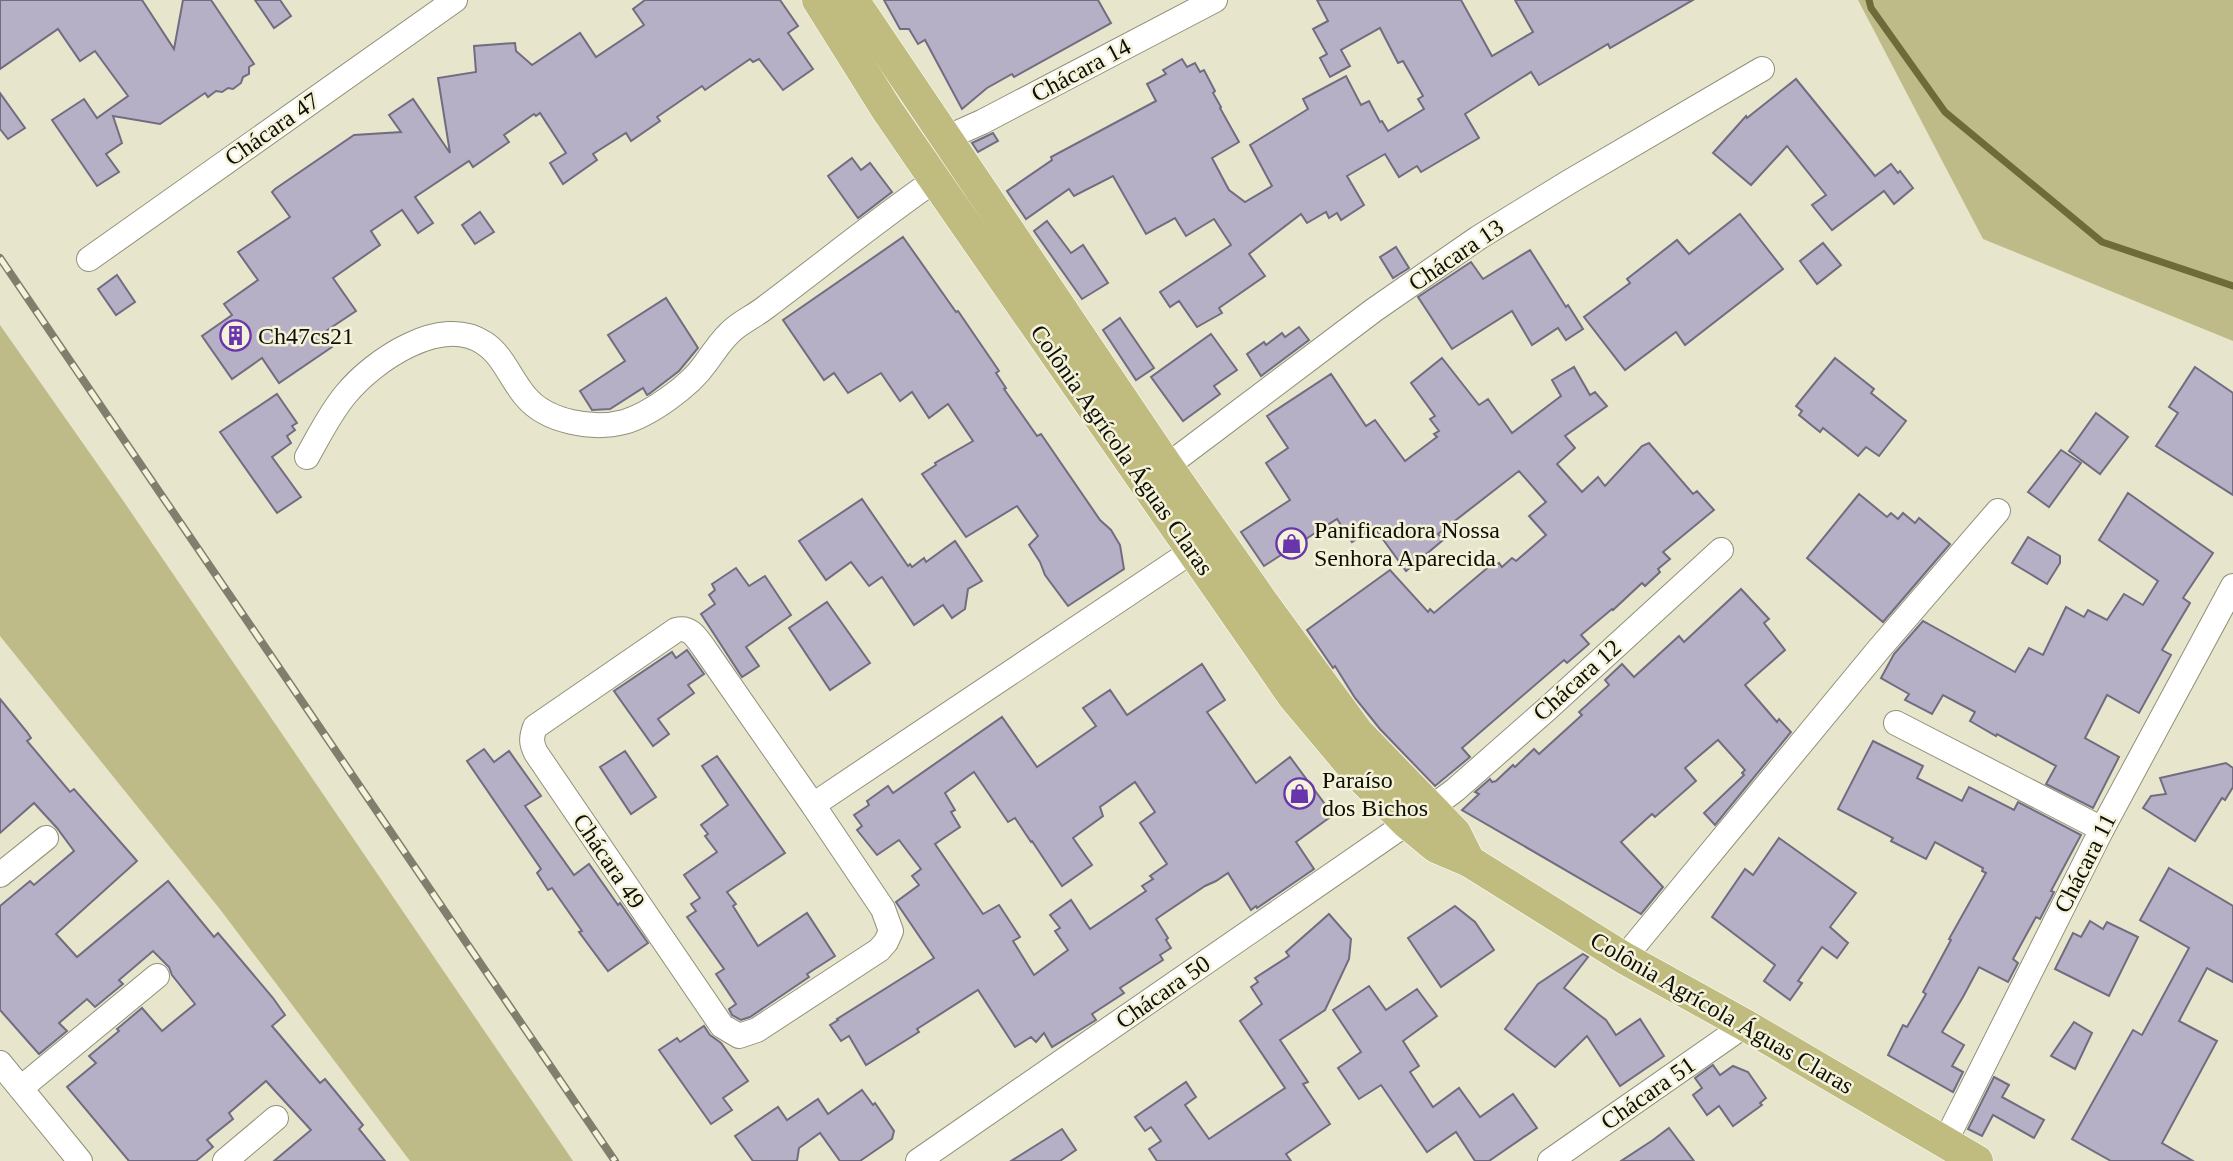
<svg xmlns="http://www.w3.org/2000/svg" width="2233" height="1161" viewBox="0 0 2233 1161" font-family="Georgia,serif">
<style>
.green{fill:#bfbb88}
.lines{fill:none;stroke-linecap:round;stroke-linejoin:round}
.stream{stroke:#6e6a39;stroke-width:7}
.building{fill:#b6b0c6;stroke:#726c81;stroke-width:2;fill-rule:evenodd}
.minor-casing{stroke:#919079;stroke-width:26}
.major-casing{stroke:#fff;stroke-width:33}
.minor{stroke:#fff;stroke-width:24}
.major{stroke:#c0bb7f;stroke-width:32}
.rail-casing{stroke:#807f6e;stroke-width:8}
.rail{stroke:#f4f3da;stroke-width:5;stroke-dasharray:16;stroke-linecap:butt}
.labels{text-anchor:middle;stroke-width:5;stroke-linejoin:round;paint-order:stroke}
.street-label{font-size:24px;fill:#100f07;stroke:#f4f3da}
.poi-label{font-size:24px;fill:#100f07;stroke:#f4f3da;text-anchor:start}
</style>
<rect width="100%" height="100%" fill="#e7e6cd"/>
<g class="green">
<path d="M1858 0H2233V341L1983 239Z"/>
<path d="M0 325 122 499 573 1161H410L219 908 0 636Z"/>
</g>
<g class="lines">
<path class="stream" d="M1869 0 1871 8 1945 112 2102 242 2233 286"/>
</g>
<g class="building">
<path d="M0 0H142L174 49 183 0H211L254 64 249 67V74L243 77 241 83 233 89 228 88 222 92 216 91 208 97 205 93 160 124 113 116 122 143 106 154 119 172 97 186 52 120 84 99 97 118 128 96 95 51 80 61 58 29 0 69Z"/>
<path d="M255 0H280L291 16 274 28Z"/>
<path d="M645 0H780L798 26 788 33 813 69 783 90 759 59 753 62 750 59 705 90 702 86 657 117 660 121 631 141 626 133 593 154 597 160 563 184 550 163 566 153 540 113 536 116 534 114 504 135 509 142 473 167 469 161 415 197 433 223 418 233 402 210 371 231 380 245 333 278 356 311 323 333 332 347 279 383 262 358 232 379 202 336 232 315 224 304 258 280 238 252 290 217 272 192 275 189 354 135 401 132 389 115 413 99 450 153 438 78 476 72 474 46 515 43 516 51 532 65 580 33 596 57 644 25 633 9Z"/>
<path d="M884 0H1098L1111 23 1014 77 1012 74 987 88 962 109 925 40 918 44 909 29H900Z"/>
<path d="M1317 0H1461L1492 56 1533 32 1515 0H1693L1610 48 1608 44 1539 85 1531 72 1465 114 1479 138 1421 172 1417 166 1399 177 1385 154 1347 176 1364 205 1341 220 1337 213 1329 218 1326 212 1307 223 1301 214 1249 254 1265 276 1219 308 1222 313 1197 327 1179 301 1170 307 1160 292 1231 245 1214 219 1186 236 1175 218 1146 234 1113 176 1074 196 1069 189 1026 219 1007 191 1052 160 1051 157 1156 101 1147 84 1166 74 1163 70 1182 59 1187 67 1195 63 1200 72 1204 70 1215 91 1213 93 1221 107 1220 108 1239 142 1212 158 1229 190 1245 202 1272 186 1250 145 1308 109 1303 99 1346 76 1361 105 1369 101 1380 122 1382 121 1388 131 1424 109 1418 99 1423 96 1403 61 1398 63 1380 28 1341 50 1350 66 1330 77 1320 58 1327 54 1313 29 1328 21Z"/>
<path d="M1796 79 1875 176 1891 164 1898 173 1900 171 1913 188 1894 204 1884 191 1832 230 1812 205 1826 195 1787 146 1751 185 1713 153 1746 116 1747 118Z"/>
<path d="M0 93 25 128 8 139 0 129Z"/>
<path d="M993 133 998 141 978 152 972 143Z"/>
<path d="M852 158 861 170 870 163 892 192 858 218 828 176Z"/>
<path d="M480 212 494 232 475 244 462 225Z"/>
<path d="M1740 214 1783 269 1685 345 1676 332 1625 370 1584 317 1630 283 1627 279 1677 240 1689 254Z"/>
<path d="M1047 221 1071 253 1083 245 1108 283 1082 299 1034 231Z"/>
<path d="M903 237 956 312 958 311 999 371 996 373 1006 388 1004 389 1037 436 1041 434 1100 520 1111 530 1120 545 1124 569 1068 606 1045 575 1040 562 1029 545 1038 536 1017 506 966 537 922 474 936 465 935 463 973 441 948 404 929 418 912 392 900 401 881 373 848 393 834 373 824 380 783 320Z"/>
<path d="M1823 243 1841 265 1817 284 1800 261Z"/>
<path d="M1396 247 1409 268 1393 278 1380 257Z"/>
<path d="M1530 250 1566 307 1568 305 1583 329 1566 340 1558 328 1532 345 1512 311 1452 349 1418 297 1471 262 1483 279Z"/>
<path d="M117 275 135 302 116 315 98 289Z"/>
<path d="M666 298 698 348 679 371 649 394 647 395 643 388 610 409 592 410 580 391 625 361 608 335Z"/>
<path d="M1120 318 1154 368 1136 380 1103 330Z"/>
<path d="M1299 327 1309 340 1261 376 1247 354 1264 342 1266 345 1282 333 1285 337Z"/>
<path d="M1211 334 1237 370 1214 386 1220 394 1183 421 1151 377Z"/>
<path d="M1442 358 1479 405 1488 399 1512 433 1561 396 1552 380 1574 367 1590 395 1595 392 1607 406 1565 436 1575 448 1557 464 1582 492 1598 477 1605 486 1642 446 1649 443 1693 494 1697 491 1714 510 1663 552 1670 559 1658 569 1660 572 1645 586 1642 583 1613 610 1612 609 1581 635 1589 644 1567 663 1564 660 1462 748 1470 757 1435 786 1380 729 1355 698 1335 666 1333 668 1307 630 1390 570 1428 612 1430 609 1434 613 1492 564 1495 566 1499 563 1502 567 1512 558 1516 561 1546 535 1529 516 1546 502 1519 471 1438 534 1443 540 1406 571 1374 527 1352 542 1337 519 1264 566 1241 532 1290 500 1266 463 1288 448 1267 416 1331 374 1366 426 1375 420 1405 461 1437 437 1434 434 1439 431 1430 419 1435 416 1411 383Z"/>
<path d="M1835 358 1874 389 1871 393 1906 421 1879 456 1866 447 1858 456 1823 428 1820 432 1799 415 1802 411 1796 406Z"/>
<path d="M2195 367 2233 393V495L2156 446 2178 413 2169 407Z"/>
<path d="M277 394 297 423 292 426 295 430 287 436 291 443 272 457 301 497 277 513 220 432Z"/>
<path d="M2096 413 2128 437 2100 474 2069 451Z"/>
<path d="M2061 450 2081 463 2049 507 2028 492Z"/>
<path d="M2128 493 2213 553 2183 598 2190 603 2162 650 2171 655 2139 713 2107 695 2085 738 2119 757 2093 808 2046 784 2056 766 1997 734 1996 736 1970 721 1975 712 1943 695 1932 714 1905 700 1909 694 1881 678 1894 654 1923 621 2015 672 2029 648 2043 655 2066 607 2084 617 2088 610 2107 620 2124 594 2143 605 2158 581 2099 540Z"/>
<path d="M1859 494 1887 517 1891 513 1898 519 1903 513 1915 523 1919 518 1950 544 1883 622 1807 558Z"/>
<path d="M862 499 908 566 910 564 912 567 924 558 926 562 955 541 982 581 968 589 965 609 952 618 943 605 914 625 882 577 869 586 851 562 826 580 799 541Z"/>
<path d="M2028 537 2060 556V563L2047 584 2012 563Z"/>
<path d="M736 568 749 586 765 576 791 615 746 647 759 666 742 677 701 614 715 604 709 595 715 590 712 584Z"/>
<path d="M1741 589 1769 619 1764 623 1785 650 1745 685 1777 722 1779 719 1791 732 1715 825 1704 813 1744 775 1742 773 1745 770 1718 740 1685 768 1696 781 1655 817 1652 814 1621 842 1663 887 1641 914 1462 810 1479 794 1475 792 1490 779 1492 782 1496 781 1513 765 1515 767 1534 749 1539 754 1582 715 1579 712 1609 685 1605 680 1622 664 1634 677 1679 636 1684 642Z"/>
<path d="M827 602 870 663 830 690 789 628Z"/>
<path d="M687 650 704 674 688 685 694 693 658 719 669 734 653 746 614 691 672 652 676 658Z"/>
<path d="M1202 664 1225 700 1207 712 1256 783 1290 757 1333 815 1296 842 1314 869 1257 908 1256 906 1251 910 1228 873 1216 881 1205 886 1156 919 1168 938 1166 940 1171 948 1160 955 1163 960 1120 988 1124 993 1092 1014 1096 1020 1052 1047 1044 1033 1036 1042 1031 1037 1015 1047 978 990 917 1029 919 1032 866 1065 849 1036 841 1041 830 1025 838 1020 837 1019 934 958 896 902 919 885 912 876 921 869 899 840 877 855 857 830 862 826 854 815 869 805 867 801 888 786 893 793 1002 717 1037 767 1096 726 1083 708 1110 690 1127 715ZM974 772 1008 822 1015 818 1031 842 1032 841 1062 886 1092 865 1073 838 1103 816 1100 807 1135 782 1155 812 1140 823 1167 864 1150 876 1153 879 1142 886 1146 891 1090 929 1071 900 1050 915 1060 928 1055 931 1068 950 1034 975 1013 941 1020 937 999 905 983 914 935 844 960 827 951 812 955 810 945 793Z"/>
<path d="M0 699 27 732 31 738 27 741 70 792 74 789 137 861 56 934 77 957 168 881 214 937 218 933 273 998 285 1015 272 1026 320 1083 325 1079 363 1125 359 1129 385 1161H274L311 1130 266 1081 229 1113 233 1119 207 1140 213 1147 196 1161H129L67 1087 96 1063 89 1056 119 1031 117 1029 142 1008 162 1031 195 1004 172 975 169 967 153 951 119 980 123 984 95 1007 87 999 59 1023 67 1031 39 1054 0 1010V906L30 881 34 885 74 851 57 828 34 803 0 833Z"/>
<path d="M1873 741 1923 766 1917 778 1962 801 1969 787 2014 810 2018 802 2081 835 2051 891 2054 892 2040 919 2036 917 2013 959 2018 963 2008 982 1979 967 1963 997 1942 1032 1964 1045 1952 1066 1963 1072 1953 1092 1888 1055 1903 1025 1907 1027 1926 994 1923 992 1951 940 1949 939 1986 873 1982 871 1983 868 1935 842 1926 859 1891 841 1893 838 1838 809Z"/>
<path d="M484 749 494 762 509 751 541 796 525 806 574 875 589 864 618 905 620 903 648 943 608 971 579 932 582 931 552 888 548 890 537 873 541 869 467 761Z"/>
<path d="M625 751 656 797 631 814 600 767Z"/>
<path d="M717 756 785 853 727 892 736 904 733 906 758 946 807 913 835 956 807 974 809 977 750 1017 741 1020 732 1015 729 1009 736 1004 716 974 724 969 687 917 696 911 691 904 700 898 684 875 717 852 705 836 708 834 701 825 728 805 702 766Z"/>
<path d="M2226 763 2233 768V787L2225 800 2222 798 2195 841 2143 808 2151 796 2166 794 2160 778Z"/>
<path d="M1779 838 1856 893 1830 927 1848 943 1837 958 1822 947 1798 981 1802 983 1790 1000 1764 981 1775 965 1712 917 1745 869 1753 875Z"/>
<path d="M2169 868 2233 906V982L2207 968 2179 1021 2217 1041 2162 1143 2193 1161H2111L2072 1139 2133 1030 2142 1035 2189 948 2140 920Z"/>
<path d="M1455 906 1475 922 1494 950 1441 987 1408 938Z"/>
<path d="M1329 914 1351 939 1349 959 1325 1010 1280 1040 1308 1082 1303 1084 1330 1124 1286 1154 1291 1161H1157L1149 1149 1161 1141 1151 1127 1145 1131 1135 1117 1186 1082 1196 1097 1185 1105 1209 1139 1285 1088 1240 1021 1262 1004 1251 987 1258 982 1255 978 1289 956 1286 952Z"/>
<path d="M2090 921 2103 929 2107 922 2138 937 2109 996 2055 969 2073 933 2081 937Z"/>
<path d="M1583 954 1588 957 1564 988 1606 1020 1616 1035 1640 1019 1664 1056 1620 1086 1587 1036 1555 1067 1505 1029 1538 984Z"/>
<path d="M1369 986 1386 1010 1417 989 1437 1016 1403 1041 1419 1066 1410 1072 1433 1107 1459 1088 1480 1117 1513 1094 1537 1128 1489 1161H1475L1456 1132 1427 1152 1381 1085 1359 1099 1338 1068 1361 1052 1333 1010Z"/>
<path d="M2074 1022 2092 1033 2075 1069 2051 1056Z"/>
<path d="M704 1026 710 1035 721 1043 748 1081 723 1098 732 1110 711 1124 659 1050 677 1038 680 1042Z"/>
<path d="M1713 1065 1720 1075 1733 1066 1748 1072 1766 1098 1760 1103 1762 1105 1733 1126 1719 1106 1707 1115 1693 1095 1702 1088 1695 1078Z"/>
<path d="M1994 1077 2009 1085 2002 1097 2044 1120 2034 1138 1993 1115 1982 1136 1968 1129Z"/>
<path d="M862 1090 873 1105 875 1103 894 1131 892 1139 860 1161H840L820 1133 799 1148 797 1161H753L735 1136 778 1107 787 1120 818 1099 828 1114Z"/>
<path d="M1669 1128 1694 1161H1621L1653 1140Z"/>
<path d="M1062 1129 1076 1150 1060 1161H1011Z"/>
</g>
<g class="lines">
<defs>
<g id="minor">
<path d="M946 138 982 122 1215 0"/>
<path d="M89 259 455 0"/>
<path d="M307 457C319 436 330 413 346 394 373 361 441 314 484 343 503 355 511 380 526 397 547 422 593 430 624 422 649 415 690 386 705 364 715 351 722 338 735 328 745 320 756 315 766 307 822 265 877 220 935 180"/>
<path d="M1167 466 1374 310 1478 238 1569 182 1762 69"/>
<path d="M1896 723 2102 829"/>
<path d="M813 805 883 909 891 931 886 942 879 950 757 1030 739 1036 722 1026 536 753C531 743 531 738 535 727L676 630C690 626 696 637 704 648L813 805 1192 551"/>
<path d="M1431 808 1455 790 1546 710 1721 550"/>
<path d="M0 875 46 838"/>
<path d="M1624 958 1879 649 1998 511"/>
<path d="M0 1063 80 1161"/>
<path d="M21 1088 157 976"/>
<path d="M1945 1142 2102 829 2233 586"/>
<path d="M225 1161 276 1118"/>
<path d="M918 1161 1407 823"/>
<path d="M1550 1161 1745 1025"/>
</g>
<g id="major">
<path d="M818 0 887 110 935 180 1293 696 1361 777 1407 823 1436 847 1469 861 1624 958 1745 1025 1977 1161"/>
<path d="M853 0 1167 466 1265 606 1358 733 1455 833 1469 861"/>
</g>
</defs>
<use href="#minor" class="minor-casing"/>
<use href="#major" class="major-casing"/>
<use href="#minor" class="minor"/>
<use href="#major" class="major"/>
<defs>
<path id="rail" d="M0 258 615 1161"/>
</defs>
<use href="#rail" class="rail-casing"/>
<use href="#rail" class="rail"/>
</g>
<defs>
<symbol id="building-ring" viewBox="-11 -11 22 22"><circle r="9.5" fill="#f4f3da" stroke="#6935ac" stroke-width="1.5"/><path d="M-4-6H4V6H1V3H-1V6H-4ZM-2.5-4.3h1.7v1.8h-1.7ZM.8-4.3h1.7v1.8H.8ZM-2.5-1h1.7V.8h-1.7ZM.8-1h1.7V.8H.8Z" fill="#6935ac"/></symbol>
<symbol id="shop-ring" viewBox="-11 -11 22 22"><circle r="9.5" fill="#f4f3da" stroke="#6935ac" stroke-width="1.5"/><path d="M-5-2.5h2.3a2.7 3.5 0 0 1 5.4 0H5L5.5 6h-11ZM-1.5-2.5h3a1.5 2.3 0 0 0-3 0Z" fill="#6935ac"/></symbol>
</defs>
<g fill-rule="evenodd">
<use href="#building-ring" x="218" y="318" width="35" height="35"/>
<use href="#shop-ring" x="1274" y="526" width="35" height="35"/>
<use href="#shop-ring" x="1282" y="776" width="35" height="35"/>
</g>
<g class="labels">
<g class="street-label">
<text transform="translate(1081 70) rotate(-28)" y="8">Chácara 14</text>
<text transform="translate(272 129) rotate(-35)" y="8">Chácara 47</text>
<text transform="translate(1456 255) rotate(-34)" y="8">Chácara 13</text>
<text transform="translate(1122 450) rotate(55)" y="8">Colônia Agrícola Águas Claras</text>
<text transform="translate(1577 680) rotate(-42)" y="8">Chácara 12</text>
<text transform="translate(609 861) rotate(56)" y="8">Chácara 49</text>
<text transform="translate(2085 863) rotate(-63)" y="8">Chácara 11</text>
<text transform="translate(1163 992) rotate(-35)" y="8">Chácara 50</text>
<text transform="translate(1722 1013) rotate(30)" y="8">Colônia Agrícola Águas Claras</text>
<text transform="translate(1648 1093) rotate(-35)" y="8">Chácara 51</text>
</g>
<g class="poi-label">
<text x="258" y="344">Ch47cs21</text>
<text x="1314" y="538">Panificadora Nossa<tspan x="1314" dy="28">Senhora Aparecida</tspan></text>
<text x="1322" y="788">Paraíso<tspan x="1322" dy="28">dos Bichos</tspan></text>
</g>
</g>
</svg>
